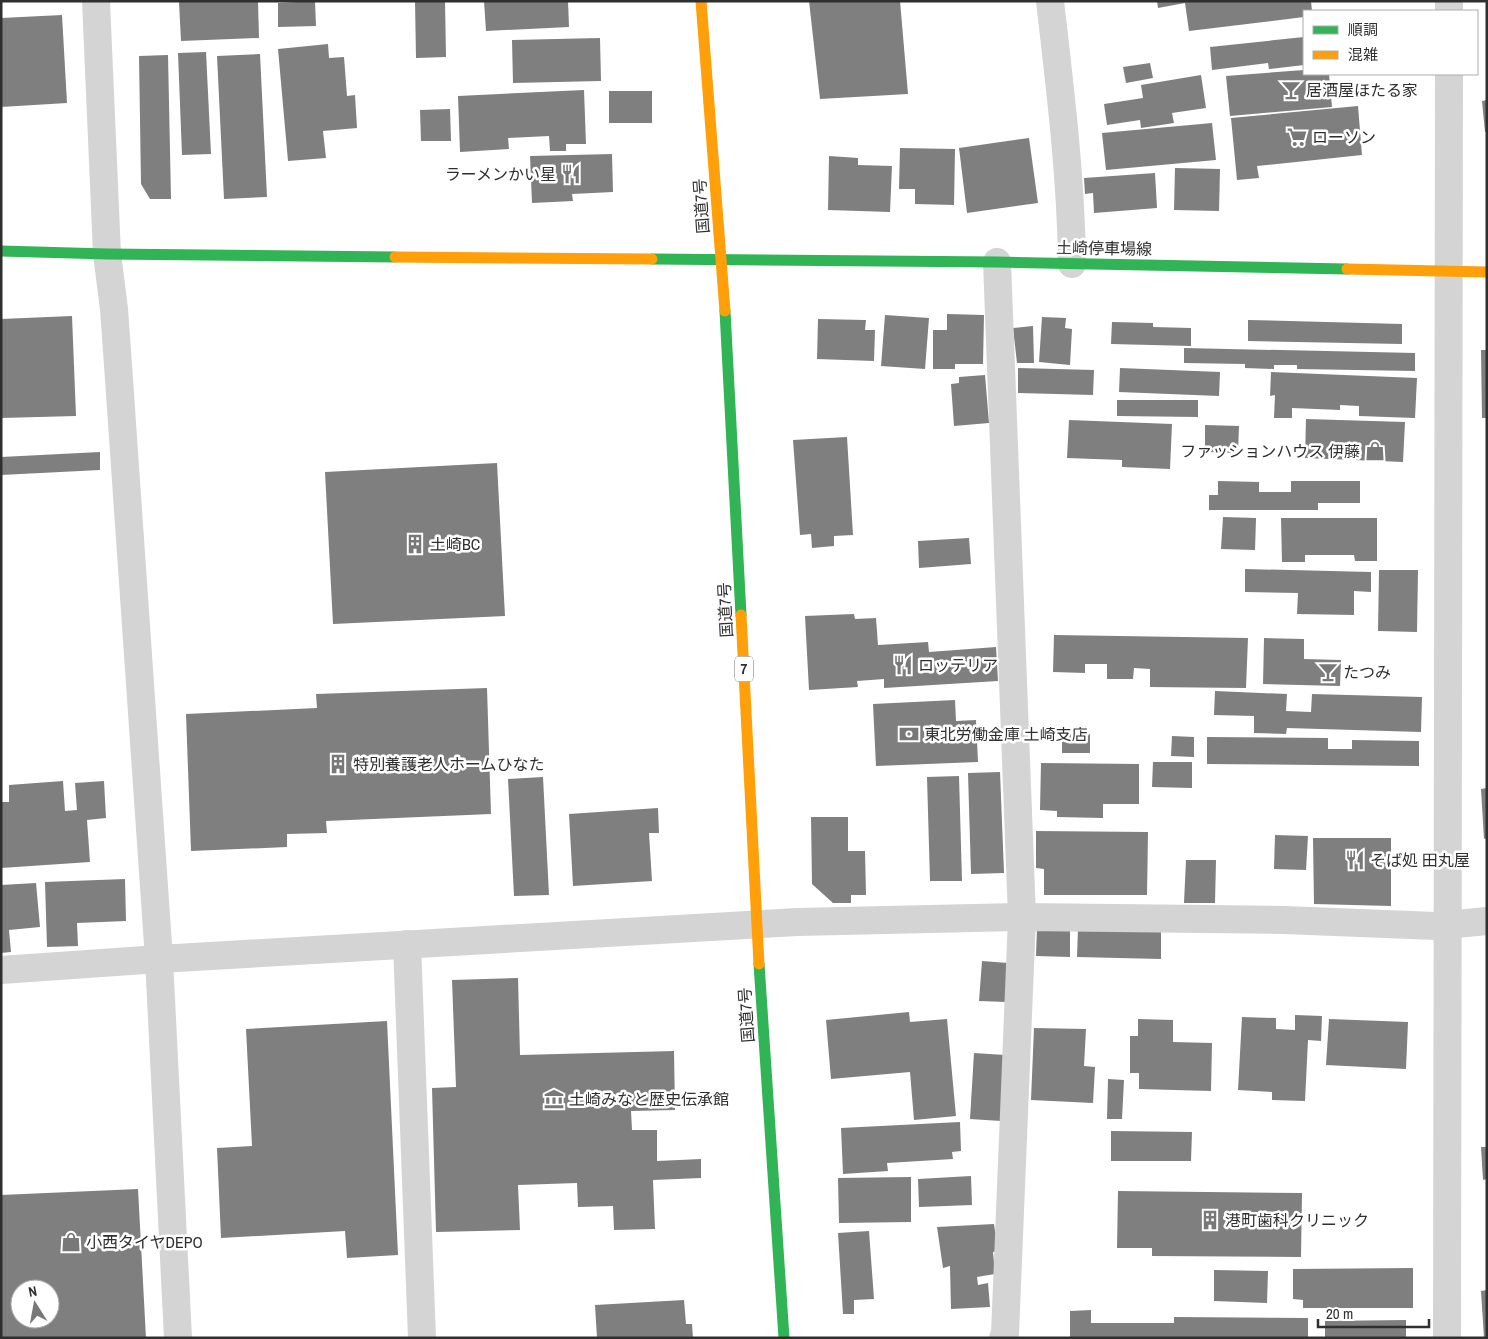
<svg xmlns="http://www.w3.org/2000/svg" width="1488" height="1339" viewBox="0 0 1488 1339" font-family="'Archivo Narrow','Noto Sans JP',sans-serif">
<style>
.building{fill:#7f7f7f;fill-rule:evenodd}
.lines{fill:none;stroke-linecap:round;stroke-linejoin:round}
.street{stroke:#d4d4d4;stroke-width:28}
.fast{stroke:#30b455;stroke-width:11}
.slow{stroke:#ff9f0a;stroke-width:11}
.labels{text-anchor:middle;stroke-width:5;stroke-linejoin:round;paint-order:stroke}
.shield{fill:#fff;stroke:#6d6d6d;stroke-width:1}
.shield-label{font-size:15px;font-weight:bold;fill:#2f2f2f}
.poi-label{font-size:16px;fill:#2f2f2f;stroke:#fff;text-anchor:start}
.street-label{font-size:16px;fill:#2f2f2f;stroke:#fff}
</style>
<rect width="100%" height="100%" fill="#fff"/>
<g class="building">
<path d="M258 1 259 38 181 41 179 2Z"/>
<path d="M315 1 316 26 278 27V3Z"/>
<path d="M415 1H445L446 57 416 58Z"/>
<path d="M484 1H568L569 27 486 31Z"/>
<path d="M809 1H900L908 94 820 99Z"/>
<path d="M1157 1H1311L1312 11H1304V17L1189 31 1185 3 1158 8Z"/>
<path d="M62 15 67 103 1 107V18Z"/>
<path d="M1304 37V65L1269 69 1268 63 1212 70 1210 47Z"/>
<path d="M600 38 601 81 513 83 512 40Z"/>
<path d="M328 44 329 58 344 57 347 96 355 95 357 128 323 131 326 158 288 161 278 49Z"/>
<path d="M206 52 211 154 182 155 178 53Z"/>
<path d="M260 54 267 197 224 199 217 56Z"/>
<path d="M168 55 171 199H150L141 184 139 56Z"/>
<path d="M1150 63 1153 78 1126 83 1123 67Z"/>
<path d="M1304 70V74H1329L1332 107 1230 116 1226 76Z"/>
<path d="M1201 75 1206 108 1172 113 1174 123 1141 128 1140 120 1107 125 1104 104 1143 98 1141 85Z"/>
<path d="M584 90 586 144H566V151H550L549 136 508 138 509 149 460 152 458 96Z"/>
<rect x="609" y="91" width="43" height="32"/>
<path d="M1487 100V132H1485L1482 101Z"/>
<path d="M1358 106 1362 155 1257 166 1259 178 1237 180 1231 118Z"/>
<path d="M450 109 451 141H421L420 110Z"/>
<path d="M1212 123 1216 160 1106 170 1102 133Z"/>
<path d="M1029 138 1038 203 967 213 959 148Z"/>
<path d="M900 148 955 149 954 205 915 204V189H899Z"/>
<path d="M612 154 613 192 572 194 573 201 532 203 530 156Z"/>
<path d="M829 156 858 158V165L892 166 890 212 828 210Z"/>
<path d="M1175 168 1220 169 1219 211 1174 210Z"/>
<path d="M1155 173 1157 208 1094 213 1093 193 1085 194 1084 178Z"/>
<path d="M947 314 984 315 983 364H955V369H933V330H947Z"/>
<path d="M885 315 929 318 925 369 881 366Z"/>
<path d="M72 316 76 416 1 418V319Z"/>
<path d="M1042 317 1066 318 1065 328 1072 329 1070 365 1039 362Z"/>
<path d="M818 319 866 320 865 330H875L874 361 817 359Z"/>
<path d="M1248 320 1402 324V344L1248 341Z"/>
<path d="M1112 322 1153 323V327L1191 328V346L1111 344Z"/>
<path d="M1033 326 1034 363H1017L1013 328Z"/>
<path d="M1184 348 1415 353V371L1297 369V365H1274V369L1245 368V364L1184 363Z"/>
<path d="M1481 350H1487V418H1482Z"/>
<path d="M1018 368 1094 370 1093 395 1018 393Z"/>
<path d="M1120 368 1220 372 1219 396 1119 392Z"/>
<path d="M1271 372 1417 378 1415 418 1359 416V406L1340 405V410L1292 408V418H1274L1275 395 1270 396Z"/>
<path d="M985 375 989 423 954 426 951 384 959 383V377Z"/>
<path d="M1117 400H1198V417L1117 416Z"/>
<path d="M1306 419 1405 422 1403 462 1305 458Z"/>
<path d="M1069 420 1172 424 1170 469 1122 467V460L1067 458Z"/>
<path d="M1205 425 1239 426 1238 453 1205 452Z"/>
<path d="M847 437 853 535 834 536V546L812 548 811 534 800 535 793 440Z"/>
<path d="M100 452V470L1 475V457Z"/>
<path d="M497 463 505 616 333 624 325 472Z"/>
<path d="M1218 481 1259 482V492H1291V481H1360V503H1318V510H1209V495H1218Z"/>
<path d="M1223 517 1256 518 1255 550 1221 549Z"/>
<path d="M1281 518H1377V561H1355L1354 555H1305V562H1282Z"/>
<path d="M969 538 971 564 919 568 918 541Z"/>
<path d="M1245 569 1371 572V592L1354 591V615L1297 614 1298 593 1245 592Z"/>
<path d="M1379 570H1418L1417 632 1378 631Z"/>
<path d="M854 614 855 619 876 618 878 645 928 642 929 652 996 647 998 681 884 688V679L857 681 858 687 809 690 805 616Z"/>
<path d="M1054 635 1248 638 1246 688 1150 687V669L1134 668 1133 679H1107V664H1085V673L1053 672Z"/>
<path d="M1264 638 1304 639V659L1341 660 1340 686 1263 684Z"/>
<path d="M487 688 491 814 326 821 327 833 287 834V847L191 851 186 714 317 708 316 694Z"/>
<path d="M1215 691 1287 694 1286 711 1311 712 1312 694 1422 697 1421 732 1287 728 1286 734 1254 733V716L1214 715Z"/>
<path d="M955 700 956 721 976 720 978 762 876 766 873 704Z"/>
<path d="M1062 733 1090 734V753H1062Z"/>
<path d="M1172 736 1194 737V757L1171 756Z"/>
<path d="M1207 737 1328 738V749H1352V740L1419 741V766L1207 764Z"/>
<path d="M1153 762H1192V788L1152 787Z"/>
<path d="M1041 763 1139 764V804H1103V818L1057 817V811L1040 810Z"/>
<path d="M1000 772 1004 873 971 874 968 773Z"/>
<path d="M959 776 962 881H930L927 777Z"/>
<path d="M543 777 549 895 514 896 508 779Z"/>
<path d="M63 781 65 811 77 810 75 783 104 781 106 818 87 820 90 862 1 868V802H9V785Z"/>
<path d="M1487 788V838L1484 839 1481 789Z"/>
<path d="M658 808 659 833H649L652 881 573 886 569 814Z"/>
<path d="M811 817H848V851H865L866 895H851V903H833L812 884Z"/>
<path d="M1036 831 1148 832 1147 895H1044V869L1036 868Z"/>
<path d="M1275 835 1308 836 1306 870 1274 869Z"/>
<path d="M1313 838H1391V906L1314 904Z"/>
<path d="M1186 860H1216L1215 903H1184Z"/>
<path d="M125 879 126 921 77 923 78 946 47 947 45 882Z"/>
<path d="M36 883 40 927 9 930 11 952 1 953V885Z"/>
<path d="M1037 928H1070V957L1036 956Z"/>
<path d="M1078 928 1161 930V959L1077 957Z"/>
<path d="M982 961 1008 963 1006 1002 979 1001Z"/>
<path d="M518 978 520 1055 674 1051 675 1110 631 1111 632 1130H657V1161L701 1159V1178L653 1180 655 1229 614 1230 613 1206 578 1207 577 1183 518 1185 520 1230 436 1232 432 1088 456 1087 452 980Z"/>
<path d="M909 1012 910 1022 947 1019 956 1116 914 1120 910 1072 831 1079 826 1020Z"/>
<path d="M1295 1015 1322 1016 1321 1041 1308 1040 1305 1101 1272 1100V1092L1238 1090 1242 1017 1276 1018V1029L1295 1030Z"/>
<path d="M1138 1019 1173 1020V1042L1212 1043 1211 1091 1139 1089V1073H1130V1036H1138Z"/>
<path d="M1329 1019 1408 1022 1406 1069 1326 1065Z"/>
<path d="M387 1021 398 1255 347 1258 345 1231 221 1238 217 1148 252 1146 246 1029Z"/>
<path d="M1034 1028 1086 1029 1084 1066 1095 1067 1093 1103 1031 1100Z"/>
<path d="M974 1053 1005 1055 1001 1121 970 1119Z"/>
<path d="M1108 1079 1124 1080 1122 1119H1107Z"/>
<path d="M960 1122 961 1151 952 1152 953 1159 887 1163 888 1171 843 1174 841 1128Z"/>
<path d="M1111 1131 1192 1132 1191 1161H1111Z"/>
<path d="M1481 1147H1487V1179L1483 1180Z"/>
<path d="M971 1176 972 1205 919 1207 918 1179Z"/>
<path d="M911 1177V1222L839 1223 838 1178Z"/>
<path d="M138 1189 146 1338H1V1195ZM20 1289H50V1319H20Z"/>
<path d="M1118 1191 1302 1193 1301 1257 1152 1256V1248H1117Z"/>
<path d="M994 1224 998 1251 993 1252 995 1274 977 1277 978 1285 988 1283 990 1307 951 1309 950 1266 943 1268 937 1227Z"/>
<path d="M869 1231 874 1299 854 1300V1314H843L838 1233Z"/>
<path d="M1413 1268V1308H1303V1300L1293 1299V1269Z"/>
<path d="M1214 1270 1268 1271 1267 1303 1214 1301Z"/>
<path d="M1487 1290V1338H1484L1481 1291Z"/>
<path d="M684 1300 686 1324H692L693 1338H597L595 1305Z"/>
<path d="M1091 1310V1323H1174V1317L1308 1318V1338H1070V1311Z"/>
<path d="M1406 1320V1338H1325V1321Z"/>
</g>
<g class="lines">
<g class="street">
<path d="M96 1 107 254 114 309 118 365 159 959 178 1338"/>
<path d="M1050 1C1060 88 1071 176 1072 264"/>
<path d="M1449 11V1"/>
<path d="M997 262 1022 917 1005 1334 1003 1338"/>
<path d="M407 944 422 1338"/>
<path d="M1 970 159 959 797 922 1022 917 1284 920 1436 926 1487 921"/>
<path d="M1447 1338 1449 74"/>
</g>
<g class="fast">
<path d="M1 251 107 254 395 257"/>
<path d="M652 259 997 262 1347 269"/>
<path d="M725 311 741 615"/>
<path d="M759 964 784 1338"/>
</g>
<g class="slow">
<path d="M701 1 725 311"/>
<path d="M395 257 652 259"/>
<path d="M1347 269 1487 272"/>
<path d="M741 615 759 964"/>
</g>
</g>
<defs>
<symbol id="bar-bare" viewBox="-9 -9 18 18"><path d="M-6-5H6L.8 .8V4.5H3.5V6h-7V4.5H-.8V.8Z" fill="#787878" stroke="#fff" stroke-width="2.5" paint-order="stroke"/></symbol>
<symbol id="supermarket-bare" viewBox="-9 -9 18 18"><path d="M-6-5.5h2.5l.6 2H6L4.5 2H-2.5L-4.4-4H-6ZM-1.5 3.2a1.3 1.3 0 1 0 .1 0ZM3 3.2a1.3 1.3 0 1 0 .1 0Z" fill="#787878" stroke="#fff" stroke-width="2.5" paint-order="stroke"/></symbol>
<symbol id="restaurant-bare" viewBox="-9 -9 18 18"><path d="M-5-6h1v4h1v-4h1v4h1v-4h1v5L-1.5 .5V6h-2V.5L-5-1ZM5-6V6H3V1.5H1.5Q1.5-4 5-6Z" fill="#787878" stroke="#fff" stroke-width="2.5" paint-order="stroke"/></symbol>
<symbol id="shop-bare" viewBox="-9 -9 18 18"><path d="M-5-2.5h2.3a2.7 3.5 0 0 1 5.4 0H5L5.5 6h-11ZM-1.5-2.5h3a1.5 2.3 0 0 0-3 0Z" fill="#787878" stroke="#fff" stroke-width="2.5" paint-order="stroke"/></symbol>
<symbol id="building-bare" viewBox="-9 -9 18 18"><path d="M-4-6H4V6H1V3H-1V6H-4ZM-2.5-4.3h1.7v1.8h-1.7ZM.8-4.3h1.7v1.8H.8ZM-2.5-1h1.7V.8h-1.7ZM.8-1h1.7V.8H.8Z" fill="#787878" stroke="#fff" stroke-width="2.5" paint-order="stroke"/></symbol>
<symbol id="bank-bare" viewBox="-9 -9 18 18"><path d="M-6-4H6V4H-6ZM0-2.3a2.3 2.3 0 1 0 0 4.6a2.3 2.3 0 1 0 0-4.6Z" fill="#787878" stroke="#fff" stroke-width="2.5" paint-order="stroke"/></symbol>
<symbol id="museum-bare" viewBox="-9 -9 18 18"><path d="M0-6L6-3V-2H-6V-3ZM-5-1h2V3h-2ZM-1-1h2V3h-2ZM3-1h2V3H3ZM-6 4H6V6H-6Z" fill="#787878" stroke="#fff" stroke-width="2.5" paint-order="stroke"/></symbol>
</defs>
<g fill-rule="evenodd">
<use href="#bar-bare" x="1277" y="76" width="28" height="28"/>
<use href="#supermarket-bare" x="1283" y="123" width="28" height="28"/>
<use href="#restaurant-bare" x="557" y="160" width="28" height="28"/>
<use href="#shop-bare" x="1361" y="437" width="28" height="28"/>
<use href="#building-bare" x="401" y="530" width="28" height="28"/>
<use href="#restaurant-bare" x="889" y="651" width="28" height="28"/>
<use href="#bar-bare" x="1314" y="658" width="28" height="28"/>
<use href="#bank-bare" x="895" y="720" width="28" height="28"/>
<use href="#building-bare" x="324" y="750" width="28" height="28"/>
<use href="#restaurant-bare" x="1341" y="846" width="28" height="28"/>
<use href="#museum-bare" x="540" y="1085" width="28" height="28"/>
<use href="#building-bare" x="1196" y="1206" width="28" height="28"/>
<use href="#shop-bare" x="57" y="1228" width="28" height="28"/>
</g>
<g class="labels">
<rect class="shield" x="735" y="656.5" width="18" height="25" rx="4"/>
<g class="shield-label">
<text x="744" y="674">7</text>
</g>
<g class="poi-label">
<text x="1306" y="96">居酒屋ほたる家</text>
<text x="1312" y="143">ローソン</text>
<text x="556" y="180" text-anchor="end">ラーメンかい星</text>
<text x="1360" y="457" text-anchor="end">ファッションハウス 伊藤</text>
<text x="430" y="550">土崎BC</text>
<text x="918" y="671">ロッテリア</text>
<text x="1343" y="678">たつみ</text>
<text x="924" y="740">東北労働金庫 土崎支店</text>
<text x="353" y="770">特別養護老人ホームひなた</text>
<text x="1370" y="866">そば処 田丸屋</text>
<text x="569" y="1105">土崎みなと歴史伝承館</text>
<text x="1225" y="1226">港町歯科クリニック</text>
<text x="86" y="1248">小西タイヤDEPO</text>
</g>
<g class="street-label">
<text transform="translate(701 206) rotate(-94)" y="6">国道7号</text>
<text transform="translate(1104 248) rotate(1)" y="6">土崎停車場線</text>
<text transform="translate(725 610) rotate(-93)" y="6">国道7号</text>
<text transform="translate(746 1015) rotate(-94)" y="6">国道7号</text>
</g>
</g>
<rect width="1488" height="1339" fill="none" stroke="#2f2f2f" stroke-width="5"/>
<rect x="1303" y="10" width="175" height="65" fill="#ffffff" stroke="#acacac"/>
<rect x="1313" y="26" width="25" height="8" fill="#30b455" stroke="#acacac"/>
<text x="1348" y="35" font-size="15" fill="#2f2f2f">順調</text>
<rect x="1313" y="51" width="25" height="8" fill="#ff9f0a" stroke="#acacac"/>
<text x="1348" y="60" font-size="15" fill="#2f2f2f">混雑</text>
<g transform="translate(35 1304) rotate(349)"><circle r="24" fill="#ffffff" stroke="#acacac"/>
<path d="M0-4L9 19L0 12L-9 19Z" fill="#787878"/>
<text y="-8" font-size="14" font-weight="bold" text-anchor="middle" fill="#2f2f2f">N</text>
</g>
<path d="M1318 1319v8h111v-8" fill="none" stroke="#2f2f2f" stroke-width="2.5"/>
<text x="1326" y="1319" font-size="15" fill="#2f2f2f" stroke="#ffffff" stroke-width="4" paint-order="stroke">20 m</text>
</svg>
